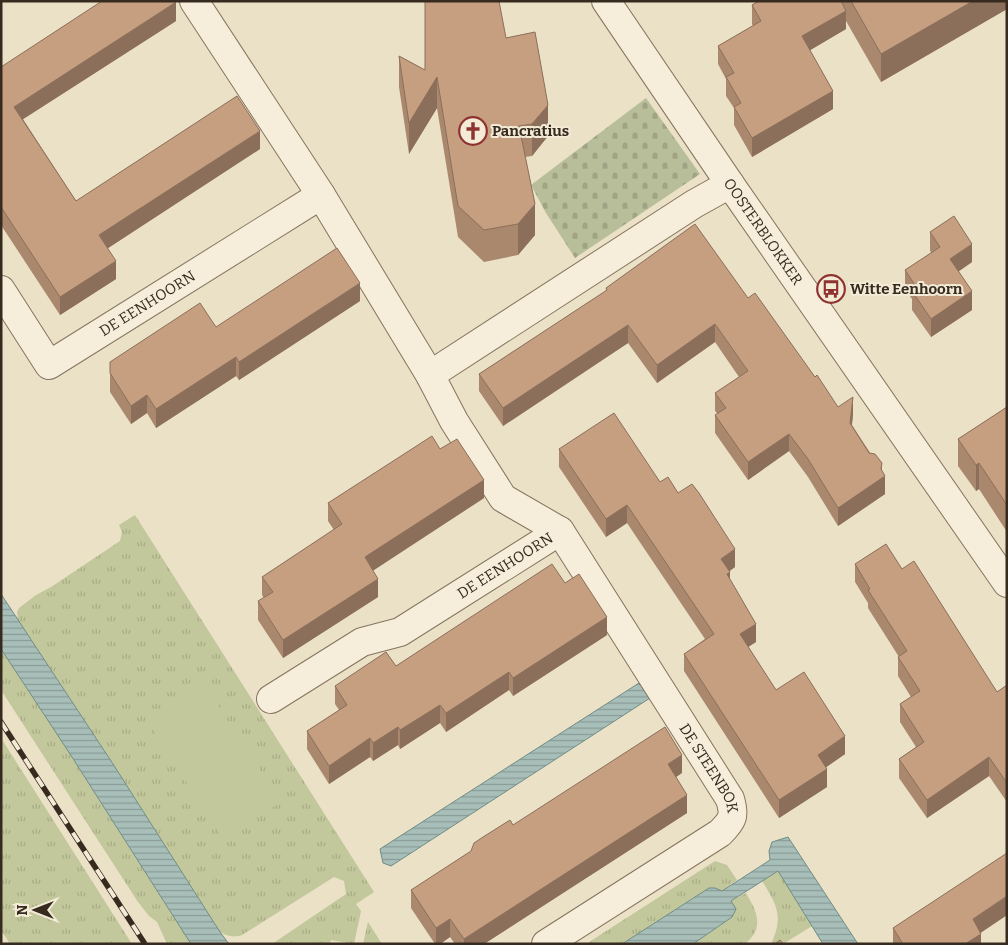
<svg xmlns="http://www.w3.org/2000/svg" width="1008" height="945" viewBox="0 0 1008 945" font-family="Bitter,serif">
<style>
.grass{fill:url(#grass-tufts)}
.cemetery{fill:url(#cemetery-stones)}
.pitch{fill:#c2c89b}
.water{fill:url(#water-rules);stroke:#6f8d86}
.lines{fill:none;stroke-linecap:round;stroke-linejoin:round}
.minor-casing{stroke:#85735e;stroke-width:30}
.tertiary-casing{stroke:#85735e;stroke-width:30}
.minor{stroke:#f6eeda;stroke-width:28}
.tertiary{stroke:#f6eeda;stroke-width:28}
.rail-casing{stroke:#372b20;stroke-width:5.5}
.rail{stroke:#f3ebd6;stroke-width:4;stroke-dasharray:11;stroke-linecap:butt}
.wall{fill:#aa886e}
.shaded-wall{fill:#8b6f5a}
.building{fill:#c69e80;stroke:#8b6f5a}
.labels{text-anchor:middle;stroke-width:4;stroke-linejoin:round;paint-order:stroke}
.poi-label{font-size:15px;font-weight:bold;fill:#372b20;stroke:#f3ebd6;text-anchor:start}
.street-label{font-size:15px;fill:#372b20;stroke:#f3ebd6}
</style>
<defs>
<pattern id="grass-tufts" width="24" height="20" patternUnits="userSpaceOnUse" patternTransform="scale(1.25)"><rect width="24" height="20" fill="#c2c89b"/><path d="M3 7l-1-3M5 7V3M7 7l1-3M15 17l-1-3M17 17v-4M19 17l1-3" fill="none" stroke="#a7ac85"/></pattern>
<pattern id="cemetery-stones" width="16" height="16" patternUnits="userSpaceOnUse" patternTransform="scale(1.25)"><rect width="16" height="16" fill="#b9be9a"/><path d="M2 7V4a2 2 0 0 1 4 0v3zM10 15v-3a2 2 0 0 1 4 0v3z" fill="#a0a384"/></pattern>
<pattern id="water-rules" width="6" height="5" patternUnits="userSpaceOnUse" patternTransform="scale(1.25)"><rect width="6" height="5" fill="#a8bfb9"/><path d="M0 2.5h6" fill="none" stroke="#8a9b96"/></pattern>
</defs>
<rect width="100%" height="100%" fill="#ebe1c7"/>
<g class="grass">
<path d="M135 515 374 892 356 904 361 911 354 944 331 940 330 944H272L346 894 344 881 334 877 242 935C234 938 227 936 220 932L113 764 18 620 17 612 19 608 36 595 51 587 120 541 122 532 119 525Z"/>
<path d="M1 649 72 757 191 944H167L157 922 149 916 138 902 81 814 1 690Z"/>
<path d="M1 738 132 944H10L1 930Z"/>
<path d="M715 861 727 865 737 880 722 891 715 888H709L622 944H586Z"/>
<path d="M779 871 812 926 783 944H771C784 917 777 905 762 881Z"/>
<path d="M746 893C757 912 765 927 745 944H693L732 917 731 901Z"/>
<path d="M368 922 382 944H363Z"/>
</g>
<path class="cemetery" d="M646 98 700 174 575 258 546 213 531 185Z"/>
<path class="pitch" d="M206 687 281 802 223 839 149 724Z"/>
<g class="water">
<path d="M1 594 113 764 220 932 229 944H191L72 757 1 649Z"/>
<path d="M639 683 650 698 391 866 383 863 380 849Z"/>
<path d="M788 837 858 944H823L778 871 731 901 736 909 732 917 693 944H622L709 888H715L722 891 770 860 769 851 772 842Z"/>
</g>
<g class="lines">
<defs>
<g id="minor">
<path id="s1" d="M194 1 321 195 430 375 454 421 503 498 560 531 730 799C735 816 733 820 720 833L546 944"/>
<path id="s2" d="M1 290 49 365 321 195"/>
<path d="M430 375 694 204 730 184"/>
<path id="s3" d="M271 699 362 642 400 632 560 531"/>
</g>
<g id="tertiary">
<path id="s4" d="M606 1 730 184 1007 583"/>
</g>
</defs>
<use href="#minor" class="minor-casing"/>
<use href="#tertiary" class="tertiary-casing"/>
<use href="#minor" class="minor"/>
<use href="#tertiary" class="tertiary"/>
<defs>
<path id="rail" d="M1 722 145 944"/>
</defs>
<use href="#rail" class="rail-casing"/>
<use href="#rail" class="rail"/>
</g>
<g class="wall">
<path d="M759 1H1007V9L881 82 846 21V29L810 50 833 109 752 157 734 125V108L726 96V79L718 64V46L753 26 752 24V5Z"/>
<path d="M176 21 23 119 76 201 260 149 108 248 116 279 60 315 1 225V67Z"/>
<path d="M506 38 548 136 532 156 525 157 535 235 518 255 484 262 458 237 437 108 409 154 399 87V56L425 70Z"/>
<path d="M930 232 972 262 958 272 972 310 931 337 912 310V299L905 289V270L931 253 930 250Z"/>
<path d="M606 288 748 298 815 377 838 407 853 414 852 425 882 471 885 494 838 526 808 477 789 451 748 480 715 433V415L718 414 715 411V393L739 377 715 342 657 383 628 343 503 426 479 391V374L606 291Z"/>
<path d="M360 301 239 380 236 376 156 428 147 413 131 424 110 392V362L216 327Z"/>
<path d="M1007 407V532L979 489 976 491 958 466V439Z"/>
<path d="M440 449 484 498 373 570 378 597 283 658 258 620V601L264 598 262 595V577L334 530 328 521V503Z"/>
<path d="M559 449 660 482 678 493 735 567 730 571V581L756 642 748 647 776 690 845 754 826 767 827 787 779 818 684 671V654L705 639 627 523 606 537 559 467Z"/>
<path d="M855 564 902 569 997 692 1007 685V802L989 776 927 818 899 778V759L916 747 900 722V704L911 697 898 676V657H899L868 608V603L855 582Z"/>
<path d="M565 583 607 635 513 696 509 690 446 732 440 723 400 749 398 745 373 761 370 757 329 784 307 749V731L339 710 335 704V686L396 666Z"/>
<path d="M682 773 676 777 687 813 484 944H455L450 937 440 944H435L411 908V890Z"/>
<path d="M1007 915 980 933 981 944H893V928Z"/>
</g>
<g class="shaded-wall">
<path d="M973 1H1007V9L881 82V54Z"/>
<path d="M176 2V21L14 125V107Z"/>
<path d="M846 11V29L802 55V36Z"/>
<path d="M437 77V108L409 154V123Z"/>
<path d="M833 91V109L752 157V138Z"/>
<path d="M548 105V136L532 156V124Z"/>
<path d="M260 131V149L99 254V235Z"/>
<path d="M535 204V235L518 255V224Z"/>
<path d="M972 244V262L950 277V259Z"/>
<path d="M116 261V279L60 315V297Z"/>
<path d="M360 283V301L239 380V362Z"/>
<path d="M972 291V310L931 337V319Z"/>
<path d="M715 324V342L657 383V365Z"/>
<path d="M628 325V343L503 426V408Z"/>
<path d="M236 357V376L156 428V409Z"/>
<path d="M147 395V413L131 424V406Z"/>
<path d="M853 397V414L850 440V423Z"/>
<path d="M789 434V451L748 480V462Z"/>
<path d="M882 463V478L885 476V494L838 526V508L881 469Z"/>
<path d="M979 463V489L976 491V465Z"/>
<path d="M484 480V498L365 576V557Z"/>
<path d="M627 505V523L606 537V519Z"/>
<path d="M735 549V567L721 576V559Z"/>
<path d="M730 572V590L727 574Z"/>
<path d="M378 579V597L283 658V640Z"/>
<path d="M607 617V635L513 696V678Z"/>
<path d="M756 624V642L740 652V634Z"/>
<path d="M509 672V690L446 732V713Z"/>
<path d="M440 705V723L400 749V730Z"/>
<path d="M398 727V745L373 761V743Z"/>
<path d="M845 736V754L818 773V755Z"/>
<path d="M370 738V757L329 784V766Z"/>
<path d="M682 755V773L668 782V764Z"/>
<path d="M989 757V776L927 818V800Z"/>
<path d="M827 769V787L779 818V800Z"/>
<path d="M687 795V813L484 944H464V939Z"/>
<path d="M1007 896V915L973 938V919Z"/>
<path d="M450 919V937L440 944H436V928Z"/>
<path d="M981 934V944H965Z"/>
</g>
<g class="building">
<path d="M102 1H175L176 2 14 107 76 201 237 96 260 131 99 235 116 261 60 297 1 207V67Z"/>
<path d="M425 1H499L506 38 535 32 548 105 532 124 519 126 535 204 518 224 484 230 458 206 437 77 409 123 399 56 425 70Z"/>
<path d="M759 1H841L846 11 802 36 833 91 752 138 734 107 741 103 726 77 734 73 718 46 761 21 752 5Z"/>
<path d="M851 1H973L881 54Z"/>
<path d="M954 216 972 244 950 259 972 291 931 319 912 291 917 288 905 270 940 247 930 232Z"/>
<path d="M695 224 748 298 755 293 815 377 817 375 838 407 853 397 850 423 869 453 875 454 882 463 881 469 885 476 838 508 808 459 789 434 748 462 715 415 726 408 715 393 748 371 715 324 657 365 628 325 503 408 479 374 607 290 606 288Z"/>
<path d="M337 248 360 283 239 362 236 357 156 409 147 395 131 406 110 373V362L200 303 216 327Z"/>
<path d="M1007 407V505L979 463 976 465 958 439Z"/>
<path d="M614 413 660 482 668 477 678 493 692 484 699 493 735 549 721 559 730 572 727 574 756 624 740 634 776 690 804 672 845 736 818 755 827 769 779 800 684 654 714 634 627 505 606 519 559 449Z"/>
<path d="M432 436 440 449 457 439 484 480 365 557 378 579 283 640 258 601 273 592 262 577 342 524 328 503Z"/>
<path d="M886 544 902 569 914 561 997 692 1007 685V783L989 757 927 800 899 759 924 742 900 704 920 691 898 657 907 651 868 590 870 589 855 564Z"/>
<path d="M552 564 565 583 579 574 607 617 513 678 509 672 446 713 440 705 400 730 398 727 373 743 370 738 329 766 307 731 347 705 335 686 386 652 396 666Z"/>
<path d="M665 727 682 755 668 764 687 795 464 939 450 919 436 928 411 890 471 851 474 843 483 837 510 820 513 825Z"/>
<path d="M1007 853V896L973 919 981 934 965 944H903L893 928Z"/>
<path d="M780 940 783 944H775Z"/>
</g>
<defs>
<symbol id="church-ring" viewBox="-11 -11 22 22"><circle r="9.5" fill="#f3ebd6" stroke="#8f3332" stroke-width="1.5"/><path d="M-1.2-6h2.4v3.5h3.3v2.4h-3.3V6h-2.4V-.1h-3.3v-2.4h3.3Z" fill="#8f3332"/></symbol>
<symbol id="bus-ring" viewBox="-11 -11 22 22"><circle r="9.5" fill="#f3ebd6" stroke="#8f3332" stroke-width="1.5"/><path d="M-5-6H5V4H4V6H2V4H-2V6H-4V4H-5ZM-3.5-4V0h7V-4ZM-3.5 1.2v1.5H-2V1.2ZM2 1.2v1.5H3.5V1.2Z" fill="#8f3332"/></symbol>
</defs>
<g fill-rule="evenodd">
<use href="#church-ring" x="457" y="115" width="32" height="32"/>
<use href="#bus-ring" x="815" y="273" width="32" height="32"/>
</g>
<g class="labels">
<g class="poi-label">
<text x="492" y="136">Pancratius</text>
<text x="850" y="294">Witte Eenhoorn</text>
</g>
<g class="street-label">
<text dy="5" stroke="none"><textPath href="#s4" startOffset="279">OOSTERBLOKKER</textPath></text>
<text dy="5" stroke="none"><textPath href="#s2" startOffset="205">DE EENHOORN</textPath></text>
<text dy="5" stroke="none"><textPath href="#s3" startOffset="271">DE EENHOORN</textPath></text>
<text dy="5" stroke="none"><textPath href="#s1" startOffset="932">DE STEENBOK</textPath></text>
</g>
</g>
<rect width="1008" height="945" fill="none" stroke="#372b20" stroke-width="5"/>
<g transform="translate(35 910) rotate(270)" stroke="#f3ebd6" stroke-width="4" paint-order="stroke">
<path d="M0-4L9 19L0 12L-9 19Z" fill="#372b20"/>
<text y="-8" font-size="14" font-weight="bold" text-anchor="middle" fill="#372b20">N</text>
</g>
</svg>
